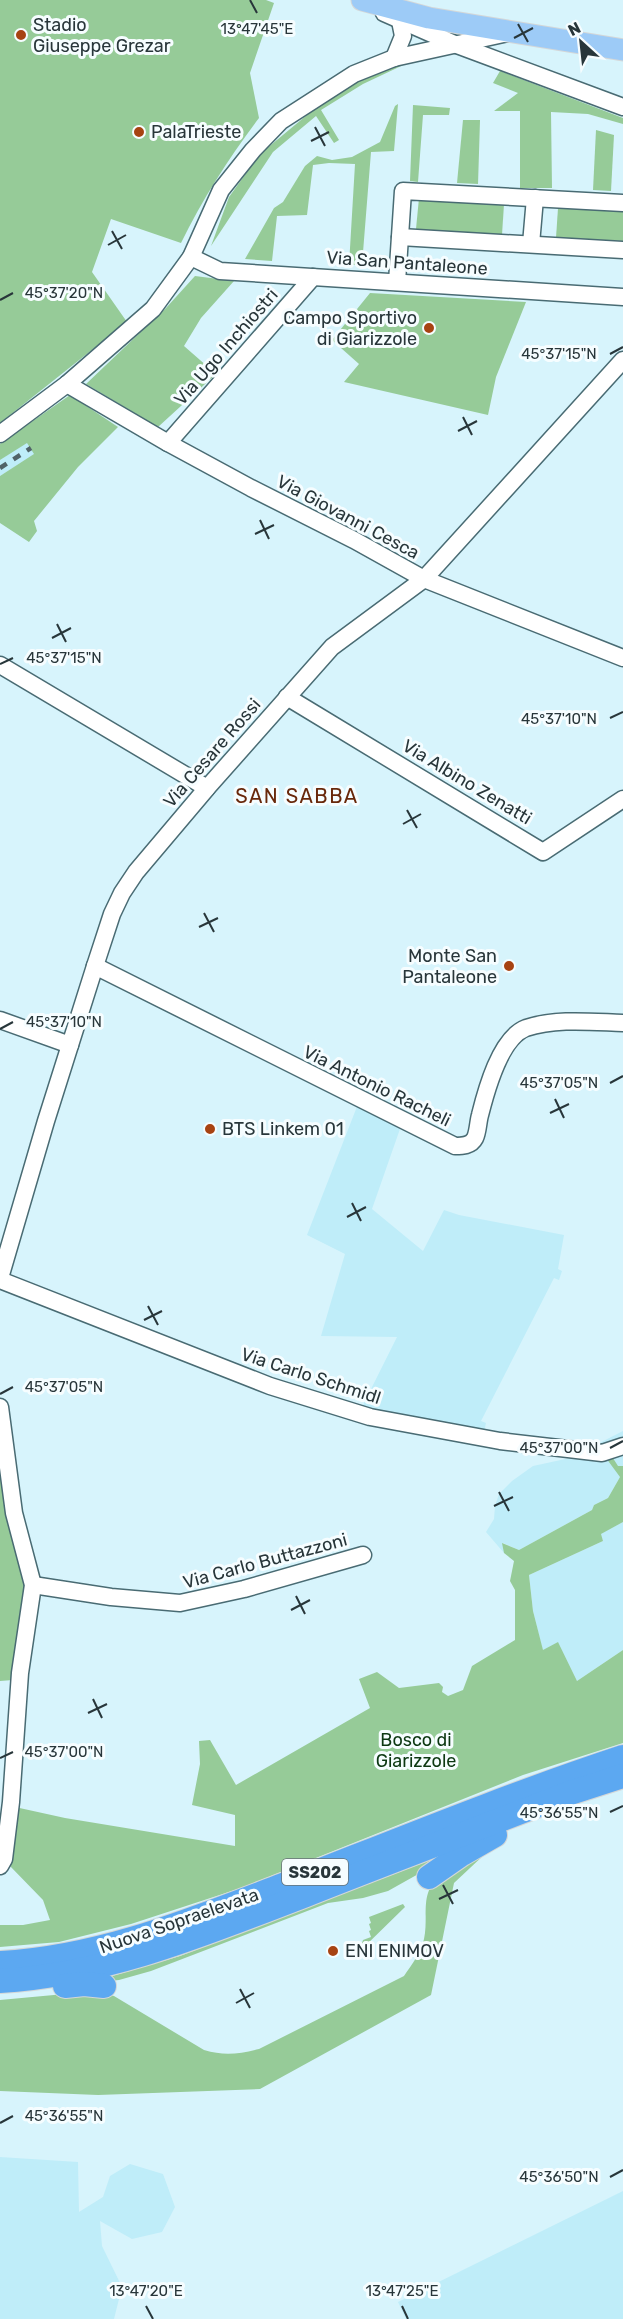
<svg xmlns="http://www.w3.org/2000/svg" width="623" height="2319" viewBox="0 0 623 2319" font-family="Rubik,sans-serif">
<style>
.built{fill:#bfedf9}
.green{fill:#96cb98}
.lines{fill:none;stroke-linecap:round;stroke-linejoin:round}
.minor-casing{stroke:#496b73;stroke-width:19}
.major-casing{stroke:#d4d7d8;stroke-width:23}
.highway-casing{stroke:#d4d7d8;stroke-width:26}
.minor{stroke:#fff;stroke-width:16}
.major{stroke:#9dcbf7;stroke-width:21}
.highway{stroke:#5ca8f1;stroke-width:24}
.rail{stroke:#516368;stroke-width:4.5;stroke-dasharray:8 8;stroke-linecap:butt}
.ticks{fill:none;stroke:#28363a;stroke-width:2}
.poi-dot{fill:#a74312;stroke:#f6fdff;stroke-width:2}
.labels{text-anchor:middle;stroke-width:6;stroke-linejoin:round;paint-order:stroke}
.shield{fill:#f6fdff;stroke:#667275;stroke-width:1.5}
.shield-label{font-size:16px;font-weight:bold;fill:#28363a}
.poi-label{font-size:18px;fill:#28363a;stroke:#f6fdff;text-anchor:start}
.street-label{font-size:18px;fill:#28363a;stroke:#f6fdff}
.park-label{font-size:18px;fill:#0c3812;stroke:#f6fdff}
.neighbourhood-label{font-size:20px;letter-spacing:1.5px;fill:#68280b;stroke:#f6fdff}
.ticks-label{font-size:15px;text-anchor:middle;fill:#28363a;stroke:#f6fdff;stroke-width:6;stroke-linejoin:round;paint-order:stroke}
</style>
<rect width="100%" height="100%" fill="#d7f4fc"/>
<g class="built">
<path d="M27 442 35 454 0 476V460Z"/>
<path d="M358 1104 401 1126 372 1209 423 1251 444 1210 459 1215 564 1235 558 1269 562 1271 559 1280 554 1278 481 1421 486 1423 484 1432 391 1416 362 1407 397 1337 321 1336 345 1254 307 1235Z"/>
<path d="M623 1431V1466H618L620 1477 608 1498 594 1505 592 1510 519 1550 503 1543 504 1553 486 1532 494 1519 495 1506 499 1494 512 1481 533 1466 570 1458Z"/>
<path d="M623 1522V1650L577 1681 558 1643 543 1651 533 1611 529 1575 603 1541 600 1534Z"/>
<path d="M0 2157 78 2162 79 2212 103 2197 110 2176 130 2164 163 2174 175 2207 162 2232 132 2239 100 2221 102 2246 122 2287 114 2319H0Z"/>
<path d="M623 2191V2319H406L398 2302Z"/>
</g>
<g class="green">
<path d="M0 0H266L274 3 250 73 259 118C229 158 203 198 181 243L111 219 92 272 127 322 0 423Z"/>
<path d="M416 59 363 84 321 110 339 140 334 143 316 116 273 152 211 246 229 197 260 154 307 115 356 80Z"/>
<path d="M500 71 623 118V124L588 114 551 112 552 188H520V111H494L518 93 493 83Z"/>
<path d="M398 104 394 151 371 152 362 265H349L355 164 329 163 313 165 307 215 277 216 272 261 245 259 274 208 283 202 305 166 317 156 332 160 352 157 380 142 395 106Z"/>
<path d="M413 105 450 108 449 115H423L418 182 410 181Z"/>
<path d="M463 120H480L478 184 457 183Z"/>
<path d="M596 130 614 135 611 191 593 190Z"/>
<path d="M419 198 504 204 502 235 416 229Z"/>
<path d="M558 208 623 211V241L556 238Z"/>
<path d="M195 276 234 281 201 318 184 346 216 374 158 427 86 384 166 308Z"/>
<path d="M370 293 526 302 496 377 488 415 344 382 359 364 332 340Z"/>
<path d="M70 395 118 427 78 467 34 521 37 531 29 542 0 523V476L34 454 27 443 0 460V444Z"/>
<path d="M611 1455 618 1466H623V1522L601 1534 603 1541 529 1575 533 1611 543 1650 558 1642 577 1681 623 1650V1743L523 1775 241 1888 131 1924 59 1942 0 1947V1925H23L50 1920 43 1900 9 1865 15 1807 65 1818 235 1846V1815L192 1805 200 1764 199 1741 210 1740 236 1785 370 1708 359 1679 377 1672 399 1688 439 1683 443 1687 442 1692 448 1696 463 1690 472 1666 515 1640V1590L510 1581 514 1561 504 1553 502 1543 519 1550 592 1510 594 1505 608 1498 620 1477 606 1458Z"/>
<path d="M0 1460 25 1582 13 1680 0 1681Z"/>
<path d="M449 1853 454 1854 388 1891 363 1898 328 1903 151 1971 119 1980 110 1981 109 1977 180 1956Z"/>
<path d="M486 1853 454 1883 431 1995 260 2089 98 2095 0 2091V2000L97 1991 114 1996 204 2050C224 2056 239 2054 259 2049L404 1976C412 1964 421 1953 424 1939 429 1916 419 1894 439 1877 449 1868 473 1860 486 1853Z"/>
<path d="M403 1904 405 1907 359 1952 363 1940 371 1937 369 1931 371 1930 369 1924 371 1923 369 1917Z"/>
</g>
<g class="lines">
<defs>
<g id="minor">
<path d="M384 13 457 45 623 107"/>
<path d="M394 58 403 36 400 21"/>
<path d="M400 237 623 250"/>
<path d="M531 244 535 198"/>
<path d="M191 257 220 271 623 297"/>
<path d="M397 282 403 191 623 203"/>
<path d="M67 384 168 443 251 488 354 540 424 579 623 658"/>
<path d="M0 434 67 384 153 309 191 257 221 190 253 150 281 121 354 74 394 58 508 33"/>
<path d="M168 443 313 277"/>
<path d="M0 665 207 788"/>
<path d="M287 697 543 852 623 799"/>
<path d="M95 966 455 1146C462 1146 471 1146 475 1138 478 1132 478 1122 480 1115 486 1091 500 1038 526 1028 556 1018 592 1022 623 1023"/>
<path d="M0 1020 70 1045"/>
<path d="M0 1278 46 1121 95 966 112 914 122 893 136 872 207 788 332 647 424 579 623 360"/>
<path d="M0 1280 270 1386 370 1417 500 1441 602 1453 623 1446"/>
<path d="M0 1407 14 1513 33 1585 20 1673 11 1802 4 1859 0 1866"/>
<path d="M33 1585 111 1597 180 1603 244 1589 363 1555"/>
</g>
<path id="major" d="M362 0 429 18 623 50"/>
<g id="highway">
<path d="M429 1877 462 1854 495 1835"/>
<path d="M0 1963C99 1958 191 1920 283 1885 396 1841 508 1795 623 1757"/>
<path d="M0 1981C108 1975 207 1933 306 1895 394 1860 482 1827 570 1793L623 1776"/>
<path d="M65 1986 84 1984 104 1986"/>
</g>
</defs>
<use href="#minor" class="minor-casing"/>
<use href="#major" class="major-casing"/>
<use href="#highway" class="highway-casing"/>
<use href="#minor" class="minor"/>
<use href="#major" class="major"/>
<use href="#highway" class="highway"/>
<path class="rail" d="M0 468 31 448"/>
</g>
<path class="ticks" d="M250 0 257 13M518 24 528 42M514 38 533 28M315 127 325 146M311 141 329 132M112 231 122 249M108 245 126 235M0 300 13 293M610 354 623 347M463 417 472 435M458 431 477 421M260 520 269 539M255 534 274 525M57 624 66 642M52 638 71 628M0 664 13 658M610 718 623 712M407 810 417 828M403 824 421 814M204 913 214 932M199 927 218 918M0 1029 13 1022M610 1083 623 1076M555 1099 564 1118M550 1113 569 1104M352 1203 361 1221M347 1217 366 1207M148 1306 158 1325M144 1320 162 1311M0 1394 13 1387M610 1448 623 1441M499 1492 509 1511M494 1506 513 1497M296 1596 305 1614M291 1610 310 1600M93 1699 102 1718M88 1713 107 1704M0 1758 13 1752M610 1812 623 1806M443 1885 453 1904M439 1899 458 1890M240 1989 250 2008M236 2003 254 1993M0 2123 13 2116M610 2177 623 2170M146 2306 153 2319M402 2306 408 2319"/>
<g class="poi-dot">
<circle cx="21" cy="35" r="6"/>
<circle cx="139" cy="132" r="6"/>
<circle cx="429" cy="328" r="6"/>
<circle cx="509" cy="966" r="6"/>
<circle cx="210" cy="1129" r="6"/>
<circle cx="333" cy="1951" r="6"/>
</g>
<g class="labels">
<rect class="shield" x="282" y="1859" width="66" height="26" rx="4.5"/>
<g class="shield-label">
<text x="315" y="1878">SS202</text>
</g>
<g class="poi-label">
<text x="33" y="31">Stadio<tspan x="33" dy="21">Giuseppe Grezar</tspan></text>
<text x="151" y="138">PalaTrieste</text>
<text x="417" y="324" text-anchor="end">Campo Sportivo<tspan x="417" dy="21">di Giarizzole</tspan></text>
<text x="497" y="962" text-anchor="end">Monte San<tspan x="497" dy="21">Pantaleone</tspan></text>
<text x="222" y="1135">BTS Linkem 01</text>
<text x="345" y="1957">ENI ENIMOV</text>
</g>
<g class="street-label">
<text transform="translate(407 263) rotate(4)" y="6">Via San Pantaleone</text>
<text transform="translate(226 347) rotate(-49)" y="6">Via Ugo Inchiostri</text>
<text transform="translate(348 517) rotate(28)" y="6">Via Giovanni Cesca</text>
<text transform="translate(212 753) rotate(-49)" y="6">Via Cesare Rossi</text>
<text transform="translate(467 782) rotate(31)" y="6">Via Albino Zenatti</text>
<text transform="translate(377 1086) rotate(26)" y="6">Via Antonio Racheli</text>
<text transform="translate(311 1376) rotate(18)" y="6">Via Carlo Schmidl</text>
<text transform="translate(265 1561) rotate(-15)" y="6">Via Carlo Buttazzoni</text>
<text transform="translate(179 1921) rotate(-19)" y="6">Nuova Sopraelevata</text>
</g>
<g class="park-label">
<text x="416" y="1746">Bosco di<tspan x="416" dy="21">Giarizzole</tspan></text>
</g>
<g class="neighbourhood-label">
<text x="297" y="803">SAN SABBA</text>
</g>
</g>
<g class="ticks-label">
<text x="257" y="34">13°47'45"E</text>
<text x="64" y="298">45°37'20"N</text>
<text x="559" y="359">45°37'15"N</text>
<text x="64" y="663">45°37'15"N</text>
<text x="559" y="724">45°37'10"N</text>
<text x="64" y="1027">45°37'10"N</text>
<text x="559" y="1088">45°37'05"N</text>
<text x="64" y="1392">45°37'05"N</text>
<text x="559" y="1453">45°37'00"N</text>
<text x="64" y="1757">45°37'00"N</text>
<text x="559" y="1818">45°36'55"N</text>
<text x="64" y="2121">45°36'55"N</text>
<text x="559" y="2182">45°36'50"N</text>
<text x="146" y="2296">13°47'20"E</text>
<text x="402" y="2296">13°47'25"E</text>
</g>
<g transform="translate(581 42) rotate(333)" stroke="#f6fdff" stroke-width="4.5" paint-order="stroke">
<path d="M0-4.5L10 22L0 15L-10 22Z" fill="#28363a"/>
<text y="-9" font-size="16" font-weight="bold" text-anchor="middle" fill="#28363a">N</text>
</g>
</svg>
